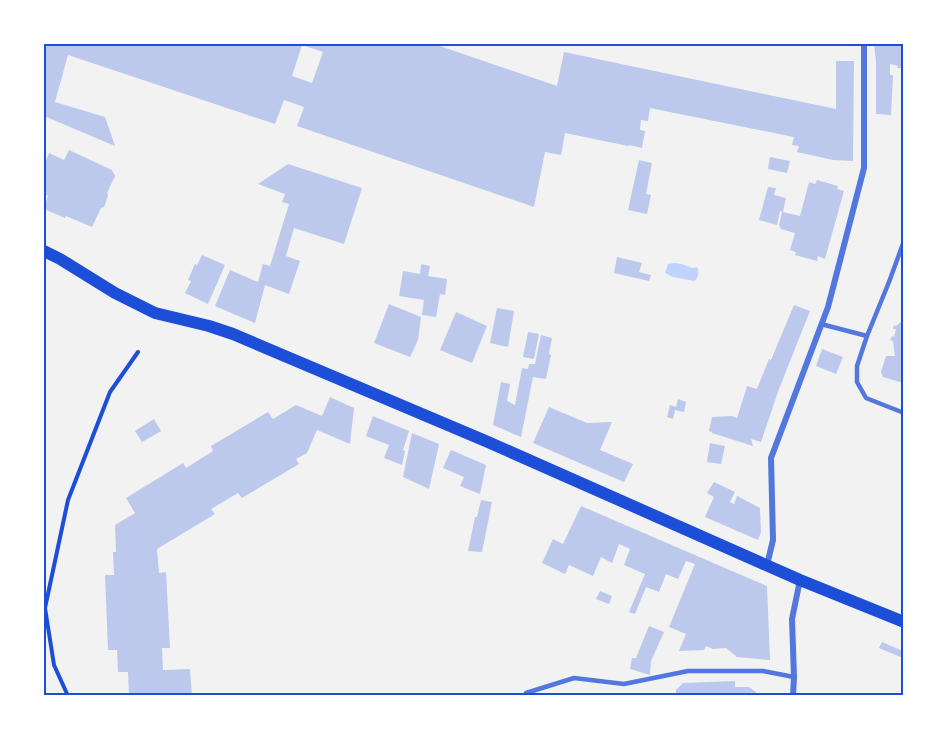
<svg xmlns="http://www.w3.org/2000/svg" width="947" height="739" viewBox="0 0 947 739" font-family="Manrope,sans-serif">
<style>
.water{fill:#bfd3fe}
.building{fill:#bdc9ec;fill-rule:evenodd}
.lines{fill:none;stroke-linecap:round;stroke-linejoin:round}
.path{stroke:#1d4ed8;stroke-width:4}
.service{stroke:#5277de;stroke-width:4.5}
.minor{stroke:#5277de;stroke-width:6}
.secondary{stroke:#1d4ed8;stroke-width:12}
.neatline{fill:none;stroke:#1d4ed8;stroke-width:2}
</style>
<rect width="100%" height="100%" fill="#f2f2f2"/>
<path class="water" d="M675 263 682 264 692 268 697 267C699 271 699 278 694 281L673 277 665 273 668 264Z"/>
<g class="building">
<path d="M44 44H434L557 86 564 52 836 109V61H854L853 161 833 160 797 152 799 146 792 145 794 137 650 108 648 121 641 120 640 130 645 131 642 148 629 145 628 146 565 133 561 155 545 152 534 207 297 126 304 107 284 100 275 124 68 55 55 102 105 117 115 146 44 116ZM302 45 323 52 312 83 292 76Z"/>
<path d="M874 44H903V68H897L898 66 890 64V75H893L891 115 876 114V62Z"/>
<path d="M69 150 112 170 115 176 107 193 108 196 104 207 101 208 92 227 66 216 65 218 44 209 48 196 44 193V165L49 153 64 160Z"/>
<path d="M770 157 790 161 787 173 768 169Z"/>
<path d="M639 160 652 163 646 194 651 195 647 214 628 210Z"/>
<path d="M288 164 362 188 344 244 294 228 286 256 300 261 289 294 265 285 255 323 215 306 230 270 258 282 263 264 270 266 289 204 282 202 285 194 258 184Z"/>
<path d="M817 180 838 186 837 189 844 191 825 259 818 256 817 261 795 255 796 252 790 250 795 233 781 229 779 225 782 212 780 211 777 225 759 220 768 187 776 188 774 195 786 198 783 212 800 216 809 182 815 184Z"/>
<path d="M202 255 225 265 208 304 185 293 191 281 188 280 195 264 197 265Z"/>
<path d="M617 257 642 263 639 272 651 275 649 281 614 273Z"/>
<path d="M421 264 430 266 428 276 447 279 445 295 440 294 436 317 422 315 424 300 399 296 403 271 420 274Z"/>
<path d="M389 304 421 317 418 340 410 357 374 343Z"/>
<path d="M794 305 810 311 779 389 761 442 751 439 753 446 712 433V432L709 431 712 417 732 416 737 418 747 386 757 389 769 359 771 360Z"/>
<path d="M497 308 514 311 508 347 490 343Z"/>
<path d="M456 312 487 326 472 363 440 350Z"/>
<path d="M903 320V383L883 377 881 372 886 356H895L893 341 890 340 892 336 894 337 896 329H893L894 325 896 326Z"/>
<path d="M528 332 539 334 534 359 523 357Z"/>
<path d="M541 335 552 338 549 354 551 355 546 379 533 377 521 437 493 425 501 382 510 384 507 401 515 405 522 368 528 369 529 364H535Z"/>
<path d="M822 349 843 357 836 374 816 366Z"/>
<path d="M330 397 354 408 350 444 317 430 307 453 296 459 299 464 242 498 238 493 211 509 215 514 157 549 159 573 166 572 170 648H162L163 670 190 669 192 696H129L128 672H118L117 650H108L105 575H114L113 552H116L115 525 135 513 126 498 183 463 186 468 213 451 211 446 268 412 273 419 296 405 322 416Z"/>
<path d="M678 399 686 402 684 412 675 410 673 419 667 417 670 405 676 407Z"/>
<path d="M549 407 587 423 612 422 600 450 633 464 624 482 533 443Z"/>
<path d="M373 416 409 431 403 450 405 451 402 465 384 458 389 445 366 436Z"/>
<path d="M154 419 161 431 142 442 135 431Z"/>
<path d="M412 433 439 444 429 489 403 477Z"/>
<path d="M710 443 725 446 721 464 707 462Z"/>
<path d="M451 450 486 465 480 494 460 486 464 477 443 468Z"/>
<path d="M714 482 735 492 730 502 734 504 737 496 760 508 761 532 758 540 705 517 714 497 707 493Z"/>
<path d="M481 500 492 502 482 552 468 551 475 517H477Z"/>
<path d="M581 506 767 586 770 660 737 657 726 648 713 649 706 646 704 650 679 651 686 634 669 627 695 564 686 561 678 579 666 574 659 592 646 587 635 614 629 612 645 574 624 565 630 549 619 544 612 563 601 557 593 576 569 565 565 574 542 563 553 539 563 544Z"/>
<path d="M600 591 612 596 609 604 596 599Z"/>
<path d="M649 626 664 632 651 661 650 675 630 669 632 658H636Z"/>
<path d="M882 642 903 651V658L879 648Z"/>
<path d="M735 681V687H749L756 692V696H676V690L683 683Z"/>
</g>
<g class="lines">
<path class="path" d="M68 696 54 665 45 608 68 500 110 392 138 352"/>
<g class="service">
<path d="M821 324 867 336 857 366V382L866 398 904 413"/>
<path d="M867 336 889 282 904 241"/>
<path d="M526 693 574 678 624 684 688 671H763L794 677"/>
</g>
<g class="minor">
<path d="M767 565 773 540 771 458 828 307 864 168V44"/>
<path d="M793 696 794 677 792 619 800 580"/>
</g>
<path class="secondary" d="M44 251 60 259 115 293 155 313 209 326 233 334 488 442 800 580 904 622"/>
</g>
<rect width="947" height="739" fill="none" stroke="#ffffff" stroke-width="90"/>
<rect x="45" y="45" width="857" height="649" class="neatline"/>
</svg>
